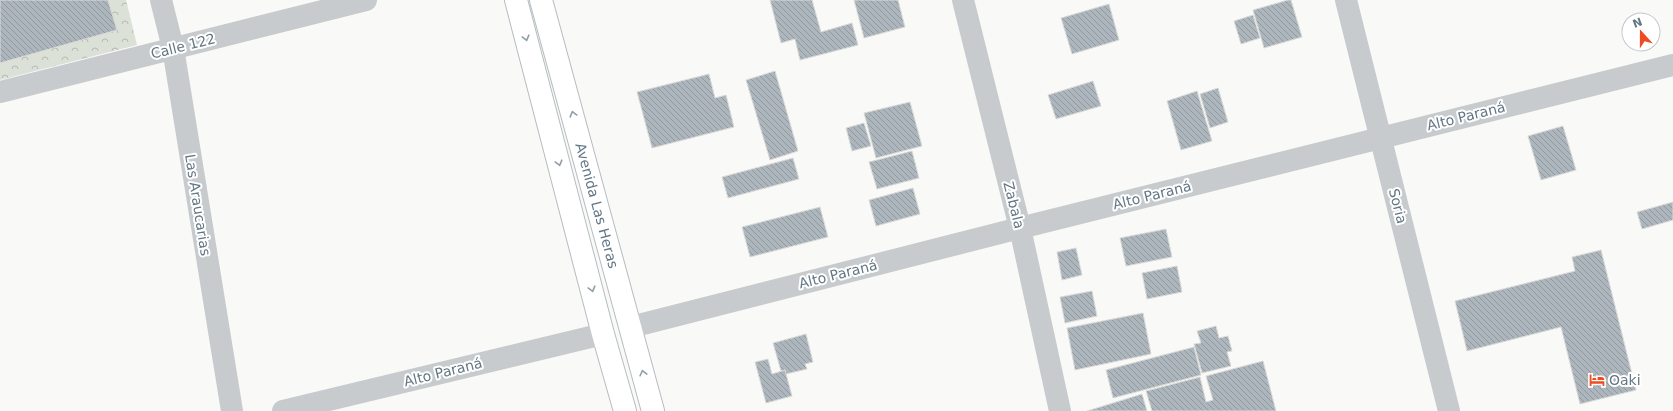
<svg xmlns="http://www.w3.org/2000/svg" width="1673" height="411" viewBox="0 0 1673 411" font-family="'DejaVu Sans',sans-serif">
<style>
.park{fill:url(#park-crowns)}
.building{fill:url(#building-back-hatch);stroke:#dbdbd9}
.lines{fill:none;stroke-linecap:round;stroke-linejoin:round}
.secondary-casing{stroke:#b6bdc1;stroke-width:24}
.minor{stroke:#c7cbce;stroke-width:22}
.secondary{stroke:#fff;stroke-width:22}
.oneway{stroke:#919fa8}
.labels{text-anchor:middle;stroke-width:4;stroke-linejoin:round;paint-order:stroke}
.street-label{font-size:14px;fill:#627683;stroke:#fff}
.poi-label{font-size:14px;fill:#627683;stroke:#fff;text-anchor:start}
</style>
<defs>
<pattern id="park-crowns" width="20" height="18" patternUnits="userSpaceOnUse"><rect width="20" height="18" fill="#dbe1d7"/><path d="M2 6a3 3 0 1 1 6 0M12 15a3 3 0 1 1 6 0" fill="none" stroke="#b5bbb4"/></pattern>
<pattern id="building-back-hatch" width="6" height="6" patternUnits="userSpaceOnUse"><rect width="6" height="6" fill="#adb6bc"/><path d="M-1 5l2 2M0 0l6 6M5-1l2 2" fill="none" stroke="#90999e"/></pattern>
</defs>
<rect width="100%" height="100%" fill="#f9f9f7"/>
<path class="park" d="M0 0H126L137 45 0 80Z"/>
<g class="building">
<path d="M0 0H108L117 30 0 63Z"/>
<path d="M770 0H812L821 32 852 23 858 45 800 60 795 39 781 43Z"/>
<path d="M854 0H898L905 27 864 38Z"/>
<path d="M1288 0H1291L1302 37 1264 48 1253 10Z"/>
<path d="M1109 4 1119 40 1072 54 1061 18Z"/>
<path d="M1253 15 1260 38 1241 44 1234 21Z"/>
<path d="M775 71 798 151 770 160 746 80Z"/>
<path d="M709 74 715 98 726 95 734 127 652 148 637 92Z"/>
<path d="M1093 81 1101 106 1056 119 1048 95Z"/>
<path d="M1218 88 1228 122 1210 128 1200 94Z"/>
<path d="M1197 91 1212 141 1181 150 1167 101Z"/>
<path d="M910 102 922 146 876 158 864 113Z"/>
<path d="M864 123 871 146 852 151 846 128Z"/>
<path d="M1563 126 1576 170 1541 180 1528 136Z"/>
<path d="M912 151 919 178 877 189 869 162Z"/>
<path d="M793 158 799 179 728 198 722 177Z"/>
<path d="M913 188 920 214 876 226 869 200Z"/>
<path d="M1673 202V220L1642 229 1637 212Z"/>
<path d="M820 207 828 237 750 257 742 227Z"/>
<path d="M1166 229 1172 257 1126 266 1120 238Z"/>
<path d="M1076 248 1082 275 1062 280 1057 252Z"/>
<path d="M1601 250 1636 390 1580 404 1561 327 1467 351 1455 301 1575 271 1572 257Z"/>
<path d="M1177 266 1182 292 1147 299 1142 273Z"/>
<path d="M1092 291 1097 316 1065 323 1060 297Z"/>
<path d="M1143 313 1151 354 1075 370 1067 328Z"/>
<path d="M1216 326 1219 338 1228 336 1232 351 1227 352 1231 366 1202 373 1194 344 1201 343 1197 331Z"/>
<path d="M806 334 813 362 805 364 807 369 786 374 785 370 781 371 773 343Z"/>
<path d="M1194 347 1201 375 1113 398 1106 370Z"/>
<path d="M768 359 772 374 785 370 792 396 766 403 755 362Z"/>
<path d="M1263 361 1276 411H1152L1146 391 1200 377 1206 402 1213 400 1206 376Z"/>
<path d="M1142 394 1147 411H1087Z"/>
</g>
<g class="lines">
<defs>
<g id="secondary">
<path d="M516 0 603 334 625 411"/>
<path id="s1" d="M541 0 653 411"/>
</g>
</defs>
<use href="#secondary" class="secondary-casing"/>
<g class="minor">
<path d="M161 0 173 48 232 411"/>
<path d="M963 0 1020 228 1060 411"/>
<path d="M1346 0 1449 411"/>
<path d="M0 92 366 0"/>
<path d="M631 327 1020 228 1673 65"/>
<path d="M283 411 603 334"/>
</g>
<use href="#secondary" class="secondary"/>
</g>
<defs><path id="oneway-chevron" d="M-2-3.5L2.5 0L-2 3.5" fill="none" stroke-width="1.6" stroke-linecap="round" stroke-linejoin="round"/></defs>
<g class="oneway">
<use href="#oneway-chevron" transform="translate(526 38) rotate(75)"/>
<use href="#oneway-chevron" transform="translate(573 114) rotate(-105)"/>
<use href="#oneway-chevron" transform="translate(559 163) rotate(75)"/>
<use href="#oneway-chevron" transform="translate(592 289) rotate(75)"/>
<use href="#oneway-chevron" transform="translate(643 373) rotate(-104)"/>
</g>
<defs>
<symbol id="hotel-bare" viewBox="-9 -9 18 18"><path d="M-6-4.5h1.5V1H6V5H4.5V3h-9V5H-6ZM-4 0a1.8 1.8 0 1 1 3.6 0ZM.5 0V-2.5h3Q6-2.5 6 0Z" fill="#ed4c23" stroke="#fff" stroke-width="2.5" paint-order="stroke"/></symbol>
</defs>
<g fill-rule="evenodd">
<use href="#hotel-bare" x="1586" y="369" width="22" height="22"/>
</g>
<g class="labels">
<g class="street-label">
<text transform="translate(183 46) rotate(-14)" y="5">Calle 122</text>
<text transform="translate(1466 116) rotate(-14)" y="5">Alto Paraná</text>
<text transform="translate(1152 195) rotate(-14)" y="5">Alto Paraná</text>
<text transform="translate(198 205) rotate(81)" y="5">Las Araucarias</text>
<text dy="5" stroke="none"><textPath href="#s1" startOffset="213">Avenida Las Heras</textPath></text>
<text transform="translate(1014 205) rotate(76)" y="5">Zabala</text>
<text transform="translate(1398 206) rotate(76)" y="5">Soria</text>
<text transform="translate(838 274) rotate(-14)" y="5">Alto Paraná</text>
<text transform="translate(443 372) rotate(-14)" y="5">Alto Paraná</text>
</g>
<g class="poi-label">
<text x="1609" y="385">Oaki</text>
</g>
</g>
<g transform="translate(1641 32) rotate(339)"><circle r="19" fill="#ffffff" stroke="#c0c8cd"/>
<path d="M0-3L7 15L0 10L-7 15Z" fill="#ed4c23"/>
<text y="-6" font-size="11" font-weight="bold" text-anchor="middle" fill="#627683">N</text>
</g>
</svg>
